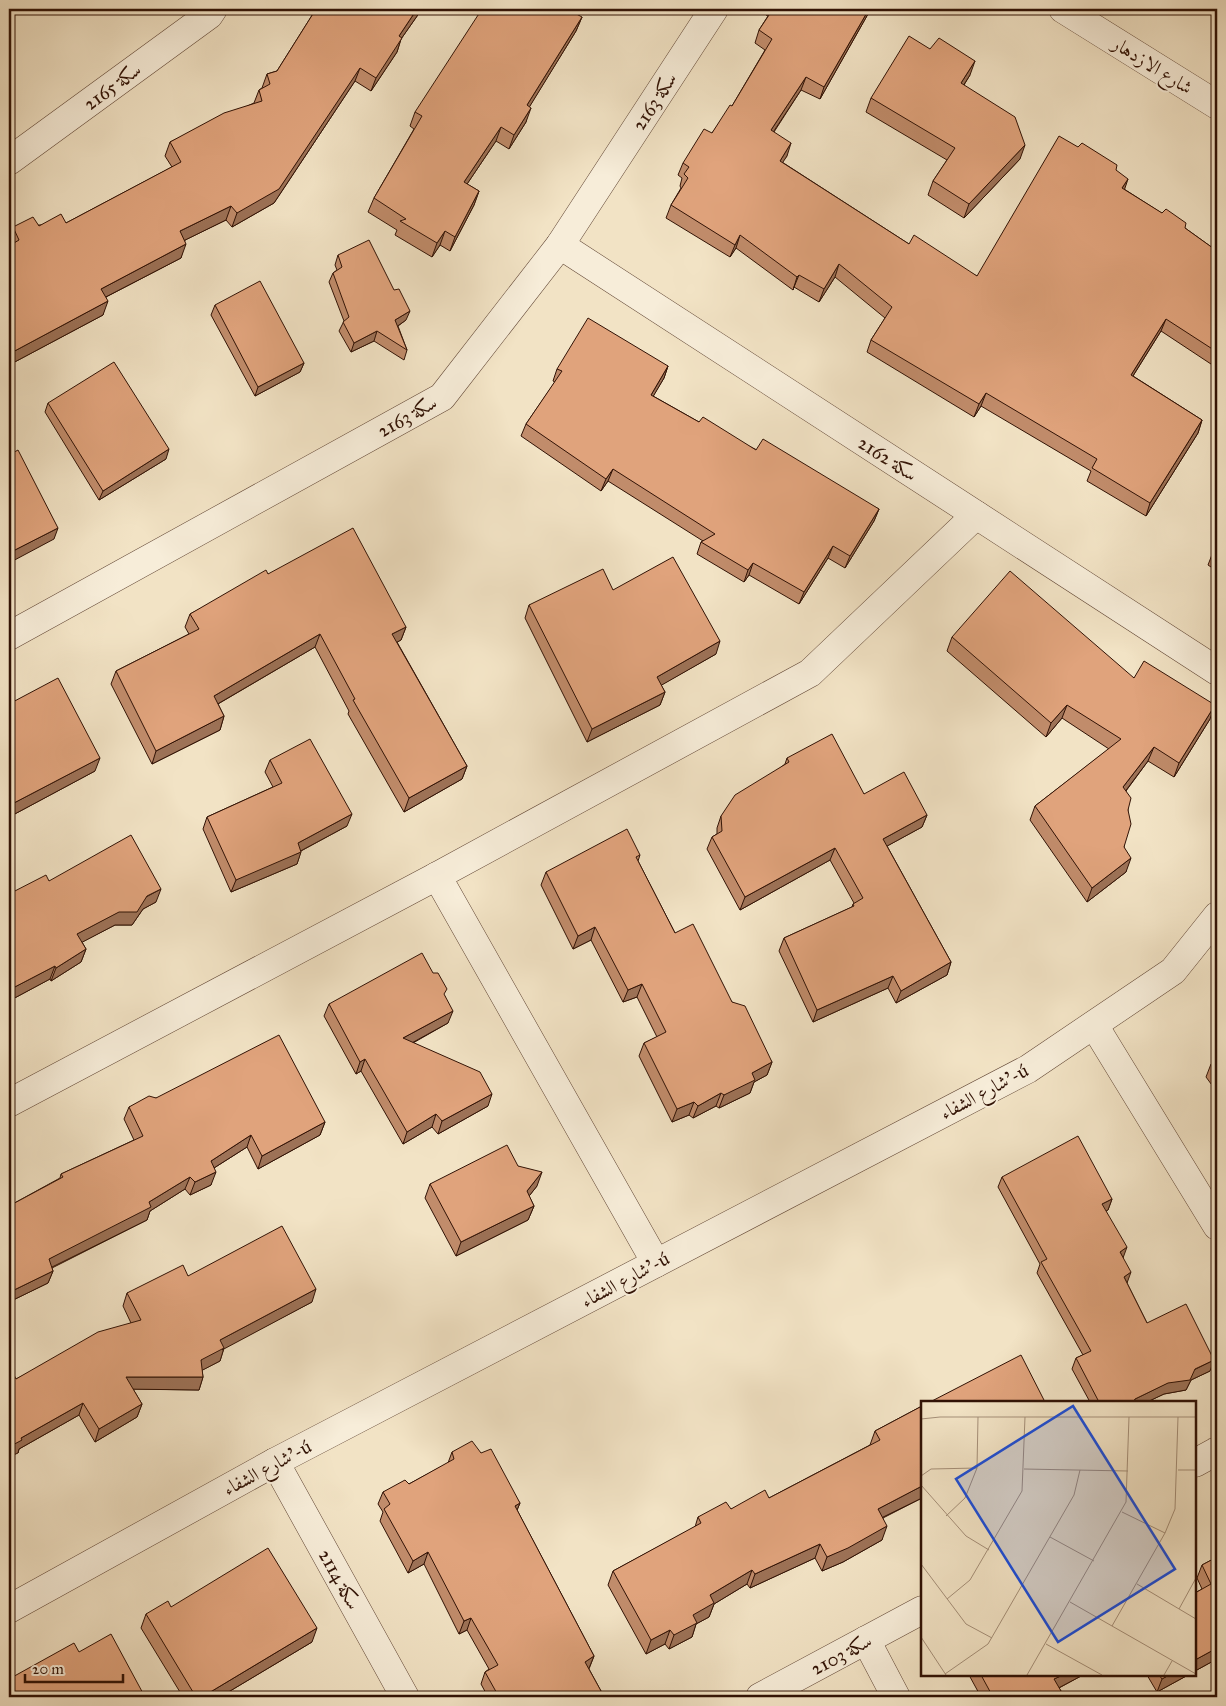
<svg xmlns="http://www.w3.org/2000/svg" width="1226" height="1706" viewBox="0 0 1226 1706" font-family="'IM FELL Great Primer',Amiri,serif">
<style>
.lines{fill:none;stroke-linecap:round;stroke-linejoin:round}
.minor-casing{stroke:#614635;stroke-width:29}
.minor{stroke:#f7edd9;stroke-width:28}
.wall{fill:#c18c6b;stroke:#311205}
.shaded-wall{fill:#9d7257;stroke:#311205}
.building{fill:#e0a37c;stroke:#311205}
.labels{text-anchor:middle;stroke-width:4;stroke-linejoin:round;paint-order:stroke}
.street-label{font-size:19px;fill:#311205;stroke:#f7edd9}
.inset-road{fill:none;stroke:#a58f78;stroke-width:1}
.view{fill:#1d4ed8;fill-opacity:0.15;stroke:#1d4ed8;stroke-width:2.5}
.inset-edge{fill:none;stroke:#311205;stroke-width:2.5}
</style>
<rect width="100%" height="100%" fill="#f2e3c5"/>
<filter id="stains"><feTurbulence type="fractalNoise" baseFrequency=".004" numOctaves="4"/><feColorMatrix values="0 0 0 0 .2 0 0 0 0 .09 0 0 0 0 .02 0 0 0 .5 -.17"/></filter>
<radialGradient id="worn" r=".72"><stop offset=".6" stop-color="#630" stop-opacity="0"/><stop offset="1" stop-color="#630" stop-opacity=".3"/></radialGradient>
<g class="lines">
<defs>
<g id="minor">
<path d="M1063 9 1217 105"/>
<path d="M9 161 209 15 213 9"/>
<path d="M560 245 1217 671"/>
<path d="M9 636 442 397 560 245 714 9"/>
<path d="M437 876 656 1263"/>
<path d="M1094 1025 1217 1226"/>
<path d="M9 1103 437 876 810 673 976 515"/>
<path d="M275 1462 405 1697"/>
<path d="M1195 1463 1217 1451"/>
<path d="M9 1609 275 1462 1028 1069 1173 971 1217 916"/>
<path d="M866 1640 896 1697"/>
<path d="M760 1697 922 1610"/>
</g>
</defs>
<use href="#minor" class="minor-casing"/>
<use href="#minor" class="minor"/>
</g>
<g class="wall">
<path d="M316 9H422L401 39 397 52 371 91 355 81 274 203 232 227 226 220 185 240 181 258 106 297 103 315 9 365V246L10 245 9 238 13 227 66 223 172 167 165 156 170 142 254 103 259 90 262 88 267 74 277 71Z"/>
<path d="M768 9H870L868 14 820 99 801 90 774 132 787 156 782 162 909 244 977 276 1116 170 1124 189 1185 228 1217 251V368L1161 331 1133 376 1202 420 1198 433 1146 516 1087 481 1091 471 981 406 974 417 867 352 871 340 885 318 835 277 819 302 794 287 793 290 736 248 730 257 666 218 671 205 681 188 680 186 682 178 678 175 683 163 712 133 732 106 765 50 755 43 759 30 768 16 766 15Z"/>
<path d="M582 17 576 31 529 107 526 122 509 149 496 141 467 184 479 191 474 205 450 251 440 245 432 257 395 235 397 230 368 212 374 198 414 129 410 126 415 112Z"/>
<path d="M970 75 964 85 1020 159 964 218 928 195 933 181 947 160 866 112 871 98Z"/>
<path d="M338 255 406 320 398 326 407 350 404 360 374 341 351 352 339 331 344 321 329 282 333 273 337 270 335 265Z"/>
<path d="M215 305 304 363 300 372 255 396 211 315Z"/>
<path d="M668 366 664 378 653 396 699 422 879 509 874 521 845 568 828 558 799 604 749 575 744 582 697 554 701 542 703 541 608 481 601 491 521 436 526 424 555 382 553 381 557 369Z"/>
<path d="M48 403 166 459 99 500 45 412Z"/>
<path d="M1217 545V571L1208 565 1213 552Z"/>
<path d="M268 574 406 627 401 640 397 642 467 766 462 779 404 812 348 714 349 711 315 647 218 704 224 716 220 730 152 764 111 684 116 671 189 634 185 627 190 614Z"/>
<path d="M613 590 716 654 661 685 665 692 660 705 587 742 525 618 529 605Z"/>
<path d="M952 637 1134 678 1210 719 1174 777 1148 761 1126 791 1128 810 1124 847 1126 872 1087 902 1030 820 1035 806 1109 749 1062 718 1046 737 947 651Z"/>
<path d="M9 704 95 771 11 816 9 822Z"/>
<path d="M787 758 864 794 927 815 922 827 887 846 951 962 947 975 896 1003 888 988 813 1022 779 951 784 938 852 907 853 904 854 903 830 860 740 910 707 849 712 837 717 834V828L721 816 785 764Z"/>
<path d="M270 760 347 826 301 851 297 864 231 892 203 829 207 817 273 787 265 772Z"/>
<path d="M640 855 638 861 675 933 732 1002 772 1062 767 1075 754 1082 750 1093 719 1108 716 1106 693 1118 689 1115 672 1122 639 1056 644 1043 657 1037 637 997 623 1002 591 940 573 949 541 885 546 872Z"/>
<path d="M49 881 156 902 143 909 132 925H115L82 942 86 949 81 962 51 981 50 979 9 1001V894Z"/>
<path d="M445 996 448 1023 413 1043 488 1106 438 1134 432 1127 403 1144 361 1071 356 1074 324 1016 329 1004Z"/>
<path d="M1217 1059V1092L1206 1077 1211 1064Z"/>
<path d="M156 1098 325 1122 320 1135 258 1169 247 1147 214 1168 211 1185 190 1195 185 1189 150 1211 147 1220 52 1268 53 1271 48 1283 9 1302V1206L60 1178 61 1174 134 1140 124 1119 129 1107Z"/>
<path d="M518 1166 537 1186 529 1196 534 1206 528 1220 456 1256 425 1198 430 1184Z"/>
<path d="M1002 1177 1112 1199 1108 1210 1106 1211 1123 1257 1127 1283 1147 1323 1210 1371 1191 1380 1186 1390 1164 1394 1147 1402H1090L1072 1369 1076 1358 1083 1355 1037 1273 1040 1264 998 1187Z"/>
<path d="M188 1276 312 1302 224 1348 220 1361 202 1370 203 1377 199 1390 133 1389 142 1404 137 1417 95 1442 79 1415 19 1449 18 1453 16 1379 131 1323 123 1306 127 1293Z"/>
<path d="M922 1406V1498L883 1518 882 1540 843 1562 822 1571 815 1558 750 1588 747 1584 714 1604 709 1617 696 1624 692 1637 669 1649 665 1644 646 1654 608 1585 613 1571 695 1527 698 1517 731 1509 769 1498 870 1445 875 1431Z"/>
<path d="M452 1452 481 1453 520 1503 517 1510 594 1656 589 1669 601 1691 598 1697H488L481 1684 485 1672 489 1669 467 1630 459 1634 424 1564 408 1573 380 1521 383 1512 378 1504 383 1492 409 1484 448 1463Z"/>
<path d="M1217 1557V1661L1215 1660 1195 1671V1593L1202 1589 1197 1578 1202 1565Z"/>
<path d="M171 1607 312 1642 220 1697H183L141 1628 146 1614Z"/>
<path d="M969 1675H1081V1676L1059 1688 1061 1691 1059 1697H981Z"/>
<path d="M1147 1675H1188L1157 1692Z"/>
</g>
<g class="shaded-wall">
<path d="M417 9H422L401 39 397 52 371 91 376 78 399 36Z"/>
<path d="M869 9H870L868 14 820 99 824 87Z"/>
<path d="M582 17 576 31 522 119 527 105Z"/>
<path d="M975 61 970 75 956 97 961 83Z"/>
<path d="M360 68 355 81 274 203 232 227 237 213Z"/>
<path d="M806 77 801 90 766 143 771 130Z"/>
<path d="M531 108 526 122 509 149 514 135Z"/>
<path d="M501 127 496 141 459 196 464 182Z"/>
<path d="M791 143 787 156 775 174 780 161Z"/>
<path d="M1025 145 1020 159 964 218 969 204Z"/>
<path d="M1128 179 1124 191 1122 188Z"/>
<path d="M479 191 474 205 450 251 455 237Z"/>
<path d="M231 206 226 220 175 245 180 231Z"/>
<path d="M445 231 440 245 432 257 437 243Z"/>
<path d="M740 235 736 248 730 257 735 245Z"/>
<path d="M186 244 181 258 96 302 101 289Z"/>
<path d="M839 264 835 277 819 302 824 289Z"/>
<path d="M799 275 794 287 793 290 797 277Z"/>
<path d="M108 301 103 315 9 365V354Z"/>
<path d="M410 311 406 320 392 330 395 320Z"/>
<path d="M1166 319 1161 331 1126 387 1131 375Z"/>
<path d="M377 331 374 341 351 352 354 343Z"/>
<path d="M304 363 300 372 255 396 258 387Z"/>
<path d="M668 366 664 378 647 407 651 395Z"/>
<path d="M986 393 981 406 974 417 979 404Z"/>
<path d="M1202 420 1198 433 1146 516 1150 503Z"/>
<path d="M169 449 166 459 99 500 103 491Z"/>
<path d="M613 469 608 481 601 491 606 479Z"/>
<path d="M879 509 874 521 845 568 850 556Z"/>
<path d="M58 528 54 539 9 563V553Z"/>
<path d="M833 546 828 558 799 604 804 592Z"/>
<path d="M753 563 749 575 744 582 748 570Z"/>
<path d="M406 627 401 640 388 647 392 634Z"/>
<path d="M320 634 315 647 209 709 214 696Z"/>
<path d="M720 641 716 654 653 690 657 677Z"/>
<path d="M665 692 660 705 587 742 592 729Z"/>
<path d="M1067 705 1062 718 1046 737 1051 723Z"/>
<path d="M1215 705 1210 719 1174 777 1179 763Z"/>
<path d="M224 716 220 730 152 764 156 751Z"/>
<path d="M1154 747 1148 761 1118 801 1123 787Z"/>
<path d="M100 758 95 771 11 816 9 822V811L12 804Z"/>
<path d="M467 766 462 779 404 812 409 798Z"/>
<path d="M352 814 347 826 293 855 301 852 297 864 231 892 236 880 298 843Z"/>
<path d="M927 815 922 827 878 851 883 839Z"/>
<path d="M835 848 830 860 740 910 745 897Z"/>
<path d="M1131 858 1126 872 1087 902 1092 888Z"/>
<path d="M161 889 156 902 143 909 132 925H115L73 947 77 934Z"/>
<path d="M595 927 591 940 573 949 578 936Z"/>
<path d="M86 949 81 962 51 981 56 968Z"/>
<path d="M951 962 947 975 896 1003 901 991Z"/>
<path d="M55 966 50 979 9 1001V990Z"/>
<path d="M893 976 888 988 813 1022 817 1010Z"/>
<path d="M642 984 637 997 623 1002 628 990Z"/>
<path d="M453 1011 448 1023 399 1050 403 1038Z"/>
<path d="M365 1059 361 1071 356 1074 360 1062Z"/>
<path d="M772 1062 767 1075 754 1082 750 1093 719 1108 724 1095 752 1073Z"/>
<path d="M721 1093 716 1106 693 1118 698 1106Z"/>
<path d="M492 1094 488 1106 438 1134 442 1121Z"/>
<path d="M694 1102 689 1115 672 1122 677 1109Z"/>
<path d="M436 1114 432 1127 403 1144 407 1132Z"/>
<path d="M325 1122 320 1135 258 1169 262 1156Z"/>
<path d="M251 1135 247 1147 206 1173 211 1161Z"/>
<path d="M216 1172 211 1185 190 1195 195 1182Z"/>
<path d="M542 1172 537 1186 522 1205 527 1191Z"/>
<path d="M190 1177 185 1189 150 1211 147 1220 44 1271 49 1259 149 1202Z"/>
<path d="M1112 1199 1108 1210 1098 1215 1102 1204Z"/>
<path d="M534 1206 528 1220 456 1256 461 1242Z"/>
<path d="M1127 1247 1123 1258 1120 1252Z"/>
<path d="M53 1271 48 1283 9 1302V1299L12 1291Z"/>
<path d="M1131 1272 1127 1283 1124 1277Z"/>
<path d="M316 1289 312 1302 222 1350 224 1348 220 1361 197 1373 201 1360 220 1340Z"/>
<path d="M1214 1360 1210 1371 1191 1380 1186 1390 1164 1394 1147 1402H1133L1135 1399Z"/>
<path d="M126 1377H203L199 1390 121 1389Z"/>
<path d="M83 1403 79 1415 19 1449 18 1453 9 1457V1447L21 1438Z"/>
<path d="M142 1404 137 1417 95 1442 99 1429Z"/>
<path d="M922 1486V1498L873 1522 878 1509Z"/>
<path d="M520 1503 515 1515V1506Z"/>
<path d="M887 1526 882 1540 843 1562 822 1571 827 1557Z"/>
<path d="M820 1544 815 1558 750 1588 755 1574Z"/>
<path d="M428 1552 424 1564 408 1573 413 1561Z"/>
<path d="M752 1570 747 1584 714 1604 709 1617 696 1624 692 1637 669 1649 674 1635 710 1595Z"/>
<path d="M471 1618 467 1630 459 1634 464 1621Z"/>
<path d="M317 1628 312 1642 220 1697H202Z"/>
<path d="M670 1630 665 1644 646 1654 651 1640Z"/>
<path d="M1217 1648V1654L1215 1660 1195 1671V1660Z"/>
<path d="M594 1656 589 1668 581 1674 585 1662Z"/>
<path d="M1063 1675H1081V1676L1049 1693 1054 1679Z"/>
<path d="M1169 1675H1188L1157 1692 1162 1679Z"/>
<path d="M601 1691 598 1697H590Z"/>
<path d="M1061 1691 1059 1697H1050Z"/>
</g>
<g class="building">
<path d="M316 9H417L399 36 402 38 376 78 360 68 279 189 237 213 231 206 180 231 186 244 101 289 108 301 9 354V246L19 240 13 227 33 217 39 226 61 214 66 223 181 162 170 142 224 113 262 101 259 90 270 84 267 74 277 71Z"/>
<path d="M482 9H567L582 17 527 105 531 108 514 135 501 127 464 182 479 191 455 237 445 231 437 243 400 221 406 219 374 198 422 116 415 112Z"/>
<path d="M773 9H869L824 87 806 77 771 130 791 143 780 161 909 244 914 235 977 276 1059 136 1078 147 1082 143 1117 165 1116 170 1128 179 1122 188 1162 213 1166 209 1186 223 1185 228 1217 251V352L1166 319 1131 375 1202 420 1150 503 1092 468 1097 459 986 393 979 404 871 340 892 307 839 264 824 289 799 275 797 277 740 235 735 245 671 205 688 178 684 174 689 167 683 163 704 129 712 133 730 105 732 106 772 39 759 30Z"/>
<path d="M909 36 930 49 939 38 975 61 961 83 1015 117 1025 145 969 204 933 181 955 148 871 98Z"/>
<path d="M369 240 394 290 399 289 410 311 395 320 407 350 377 331 354 343 343 322 349 317 333 273 342 267 338 255Z"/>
<path d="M260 281 304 363 258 387 215 305Z"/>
<path d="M588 318 668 366 651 395 699 422 703 417 756 450 763 439 879 509 850 556 833 546 804 592 753 563 748 570 701 542 715 534 613 469 606 479 526 424 562 371 557 369Z"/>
<path d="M114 362 169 449 103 491 48 403Z"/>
<path d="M18 450 58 528 9 553V455Z"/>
<path d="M353 528 406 627 392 634 467 766 409 798 353 700 355 699 320 634 214 696 224 716 156 751 116 671 199 629 190 614 266 570 268 574Z"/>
<path d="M1217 545V555L1213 552Z"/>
<path d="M673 557 720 641 657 677 665 692 592 729 529 605 603 569 613 590Z"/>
<path d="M1010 571 1134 678 1144 661 1215 705 1179 763 1154 747 1123 787 1131 798 1128 810 1131 824 1124 847 1131 858 1092 888 1035 806 1121 739 1067 705 1051 723 952 637Z"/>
<path d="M58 678 100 758 12 804 14 808 9 811V722L12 720 9 714V704Z"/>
<path d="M832 734 864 794 904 772 927 815 883 839 951 962 901 991 893 976 817 1010 784 938 854 906 853 904 863 898 835 848 745 897 712 837 722 831 721 816 735 795 789 762 787 758Z"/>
<path d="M310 739 352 814 298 843 301 852 236 880 207 817 282 783 270 760Z"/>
<path d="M627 829 640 855 636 857 675 933 693 924 732 1002 745 1006 772 1062 752 1073 755 1080 724 1095 721 1093 698 1106 694 1102 677 1109 644 1043 666 1032 642 984 628 990 595 927 578 936 546 872Z"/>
<path d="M131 835 161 889 147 896 137 912H119L77 934 86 949 56 968 55 966 9 990V894L46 875 49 881Z"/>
<path d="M422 953 433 973H438L447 989 444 994 453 1011 403 1038 480 1072 492 1094 442 1121 436 1114 407 1132 365 1059 360 1062 329 1004Z"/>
<path d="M279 1035 325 1122 262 1156 251 1135 211 1161 216 1172 195 1182 190 1177 149 1202 151 1207 49 1259 53 1271 12 1291 9 1285V1206L63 1177 61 1174 143 1136 129 1107 149 1096 156 1098Z"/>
<path d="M1217 1059V1071L1211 1064Z"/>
<path d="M1078 1136 1112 1199 1102 1204 1127 1247 1120 1252 1131 1272 1124 1277 1147 1323 1186 1304 1214 1360 1195 1369 1190 1380 1168 1383 1135 1399 1133 1402H1099L1076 1358 1091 1351 1041 1262 1047 1259 1002 1177Z"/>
<path d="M507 1145 518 1166 542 1172 527 1191 534 1206 461 1242 430 1184Z"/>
<path d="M282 1226 316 1289 220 1340 224 1348 201 1360 203 1377H126L142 1404 99 1429 83 1403 21 1438 22 1440 9 1447V1365L16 1379 98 1332 141 1320 127 1293 183 1265 188 1276Z"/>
<path d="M1021 1355 1045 1402H930Z"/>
<path d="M922 1406V1486L878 1509 887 1526 848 1548 827 1557 820 1544 755 1574 752 1570 710 1595 714 1603 693 1615 697 1623 674 1635 670 1630 651 1640 613 1571 701 1523 698 1517 726 1502 731 1509 765 1490 769 1498 880 1440 875 1431Z"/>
<path d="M472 1441 481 1453 491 1449 520 1503 515 1506 594 1656 585 1662 601 1691 590 1697H499L485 1672 498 1665 471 1618 464 1621 428 1552 413 1561 384 1509 390 1504 383 1492 405 1480 409 1484 454 1459 452 1452Z"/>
<path d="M268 1548 317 1628 202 1697H196L146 1614 168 1601 171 1607Z"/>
<path d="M1217 1557V1648L1195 1660V1593L1211 1584 1202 1565Z"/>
<path d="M111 1634 145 1697H10L9 1695V1679L74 1643 79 1652Z"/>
<path d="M981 1675H1063L1054 1679 1061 1691 1050 1697H993Z"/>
<path d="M1159 1675H1169L1162 1679Z"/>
</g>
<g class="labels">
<g class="street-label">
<text transform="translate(1153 65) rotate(32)" y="7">شارع الازدهار</text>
<text transform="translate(112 86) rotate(-36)" y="7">سكة 2165</text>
<text transform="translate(654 101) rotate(-57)" y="7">سكة 2163</text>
<text transform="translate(407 416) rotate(-29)" y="7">سكة 2163</text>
<text transform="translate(888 458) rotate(33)" y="7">سكة 2162</text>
<text transform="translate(984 1091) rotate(-28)" y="7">شارع الشفاء'-ú</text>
<text transform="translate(625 1279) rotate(-28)" y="7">شارع الشفاء'-ú</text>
<text transform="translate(267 1467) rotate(-28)" y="7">شارع الشفاء'-ú</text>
<text transform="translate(340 1579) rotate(61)" y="7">سكة 2114</text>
<text transform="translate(841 1654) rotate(-28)" y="7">سكة 2103</text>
</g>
</g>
<g transform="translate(921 1401)">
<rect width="275" height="275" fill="#f2e3c5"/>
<path class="inset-road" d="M0 18 19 16H275M103 68 207 70M257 69H275M0 75 10 68 56 67M0 84 45 135 68 149M201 111 244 132M25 115 44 97 56 67 57 16M129 136 173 160M0 163 45 223 71 237M216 183 275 218M26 198 49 179 101 90 104 16M149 201 275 273M258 208 275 177M191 225 244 132 254 108 257 16M0 236 25 274M125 243 181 274M24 273 67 243 153 94 159 69M106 274 205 101 208 16M243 274 251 260"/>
<path class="view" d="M152 5 254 168 137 241 35 78Z"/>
<rect width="275" height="275" class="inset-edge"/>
</g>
<rect width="1226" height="1706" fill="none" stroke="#f2e3c5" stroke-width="30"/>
<rect x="10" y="10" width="1206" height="1686" fill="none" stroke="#311205" stroke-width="2.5"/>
<rect x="15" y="15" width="1196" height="1676" fill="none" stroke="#311205"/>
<path d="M25 1674v8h98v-8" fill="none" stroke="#311205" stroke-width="2.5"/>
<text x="32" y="1674" font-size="15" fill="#311205" stroke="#f7edd9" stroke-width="4" paint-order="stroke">20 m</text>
<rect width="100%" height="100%" filter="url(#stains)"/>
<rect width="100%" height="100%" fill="url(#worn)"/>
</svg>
